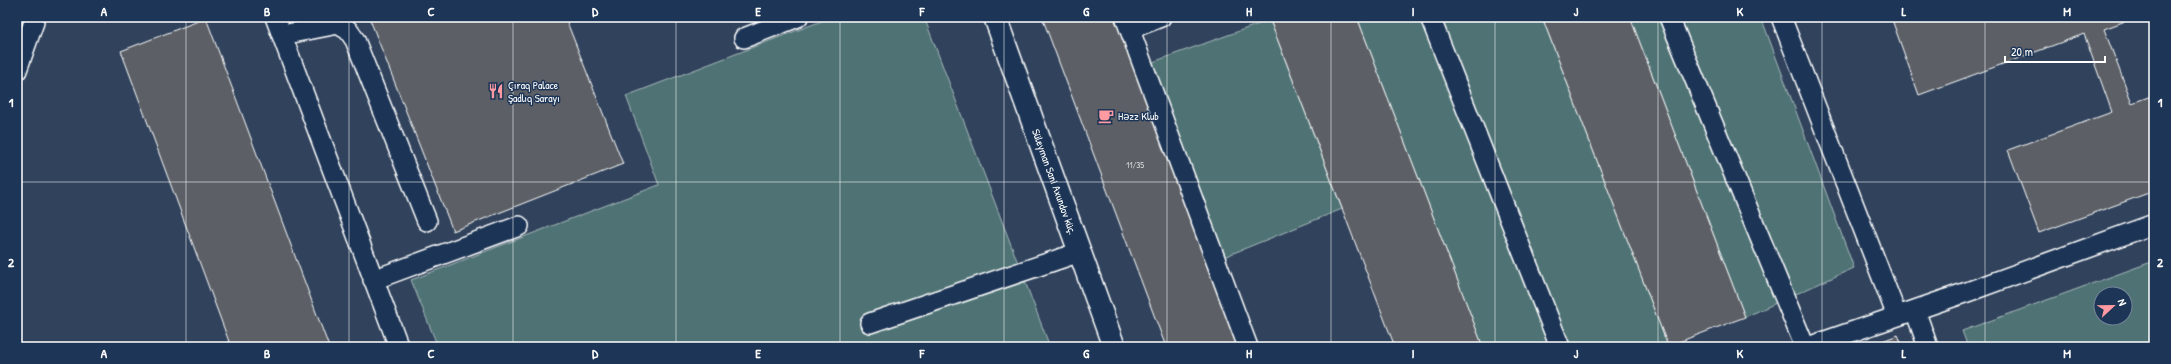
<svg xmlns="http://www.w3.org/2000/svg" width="2171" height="364" font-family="'Patrick Hand',sans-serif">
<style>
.green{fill:#4f7375;stroke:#a7b9ba;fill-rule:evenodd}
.building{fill:#5b6166;stroke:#fff}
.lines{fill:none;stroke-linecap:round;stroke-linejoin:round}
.lane-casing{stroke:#fff;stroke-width:22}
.secondary-casing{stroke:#fff;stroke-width:25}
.lane{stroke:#1d3557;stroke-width:19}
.secondary{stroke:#1d3557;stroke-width:22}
.grid{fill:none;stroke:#fff;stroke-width:1;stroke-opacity:0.55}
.labels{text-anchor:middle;stroke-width:3;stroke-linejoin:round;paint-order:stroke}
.number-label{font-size:9px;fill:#d6d8d9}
.poi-label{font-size:11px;fill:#fff;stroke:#1d3557;text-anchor:start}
.street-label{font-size:11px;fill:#fff;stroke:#1d3557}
.neatline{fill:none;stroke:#fff;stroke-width:1.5}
.grid-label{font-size:13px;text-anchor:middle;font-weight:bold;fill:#fff}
</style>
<rect width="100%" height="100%" fill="#30425c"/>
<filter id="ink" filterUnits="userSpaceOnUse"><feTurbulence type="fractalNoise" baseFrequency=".025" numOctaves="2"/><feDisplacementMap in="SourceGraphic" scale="8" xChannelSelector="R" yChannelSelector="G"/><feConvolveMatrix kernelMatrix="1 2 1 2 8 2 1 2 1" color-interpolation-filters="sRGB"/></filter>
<g filter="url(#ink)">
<path class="green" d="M832,17H924L1050,347H438L411,280L659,185L626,96Z
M1357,17H1542L1668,346L1483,347Z
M1630,17H1761L1854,268L1745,317Z
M1270,20L1342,209L1209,263L1136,68Z
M2154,261V347H1968L1962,331ZM2101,294H2125V318H2101Z"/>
<path class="building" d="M369,17H565L623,164L453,231Z
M1042,17H1117L1240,347H1166Z
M1278,17H1357L1483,347H1395L1270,20Z
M1542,17H1630L1745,317L1668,346Z
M1891,17H2136L2104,29L2132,103L2154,95V191L2039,233L2008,150L2112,112L2084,34L1919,95Z
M206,18L329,347H231L121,51Z
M1898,335L1903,347H1867Z"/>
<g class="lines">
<defs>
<path id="lane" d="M275,17L399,347
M1125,17L1248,347
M1430,17L1560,347
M1669,17L1805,347
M1781,17L1897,316
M1130,29L1161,17
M282,35L338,24L348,30L355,40L427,221
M744,38L798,17
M17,70L34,22L33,17
M373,280L519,226
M1915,310L1928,347
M870,323L1080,252
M1808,347L1970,291L2154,224"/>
<g id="secondary">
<path id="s1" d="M995,17L1114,347"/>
</g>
</defs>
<use href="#lane" class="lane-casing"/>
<use href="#secondary" class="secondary-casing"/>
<use href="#lane" class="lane"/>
<use href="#secondary" class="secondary"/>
</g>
</g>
<path class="grid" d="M186,17V347M349,17V347M513,17V347M676,17V347M840,17V347M1004,17V347M1167,17V347M1331,17V347M1495,17V347M1658,17V347M1822,17V347M1985,17V347M17,182H2154"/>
<defs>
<symbol id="restaurant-bare" viewBox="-9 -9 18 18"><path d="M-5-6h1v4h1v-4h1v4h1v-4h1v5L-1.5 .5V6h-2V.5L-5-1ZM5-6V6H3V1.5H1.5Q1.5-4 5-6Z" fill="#ff9aa2" stroke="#1d3557" stroke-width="2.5" paint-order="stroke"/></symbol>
<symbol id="cafe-bare" viewBox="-9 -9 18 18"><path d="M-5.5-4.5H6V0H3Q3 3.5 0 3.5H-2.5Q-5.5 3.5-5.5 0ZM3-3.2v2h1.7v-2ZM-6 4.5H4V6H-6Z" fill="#ff9aa2" stroke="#1d3557" stroke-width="2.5" paint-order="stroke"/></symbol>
</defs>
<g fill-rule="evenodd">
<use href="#restaurant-bare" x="485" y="80" width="22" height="22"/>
<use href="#cafe-bare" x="1095" y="105" width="22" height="22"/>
</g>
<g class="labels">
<g class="number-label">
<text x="1135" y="168">11/35</text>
</g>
<g class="poi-label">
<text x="508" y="89">Çıraq Palace<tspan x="508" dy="13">Şadlıq Sarayı</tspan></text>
<text x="1118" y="120">Həzz Klub</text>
</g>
<g class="street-label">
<text dy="4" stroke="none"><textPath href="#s1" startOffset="175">Süleyman Sani Axundov küç.</textPath></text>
</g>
</g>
<rect width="2171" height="364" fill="none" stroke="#1d3557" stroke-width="44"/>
<g transform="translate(2113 306) rotate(68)"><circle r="19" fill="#1d3557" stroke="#77869a"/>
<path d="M0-3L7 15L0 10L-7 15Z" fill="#ff9aa2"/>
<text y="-6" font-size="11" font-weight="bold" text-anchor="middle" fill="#ffffff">N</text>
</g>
<path d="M2005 56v6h100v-6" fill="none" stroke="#ffffff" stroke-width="2"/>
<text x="2011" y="56" font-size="12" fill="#ffffff" stroke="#1d3557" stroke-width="3" paint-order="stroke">20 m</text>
<rect x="22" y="22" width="2127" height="320" class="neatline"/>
<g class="grid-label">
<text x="104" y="16">A</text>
<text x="267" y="16">B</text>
<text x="431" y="16">C</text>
<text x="595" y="16">D</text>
<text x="758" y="16">E</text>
<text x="922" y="16">F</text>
<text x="1086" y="16">G</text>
<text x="1249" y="16">H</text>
<text x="1413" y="16">I</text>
<text x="1576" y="16">J</text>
<text x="1740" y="16">K</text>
<text x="1904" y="16">L</text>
<text x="2067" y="16">M</text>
<text x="11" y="107">1</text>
<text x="2160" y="107">1</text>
<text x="11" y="267">2</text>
<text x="2160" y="267">2</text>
<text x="104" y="358">A</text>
<text x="267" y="358">B</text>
<text x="431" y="358">C</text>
<text x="595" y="358">D</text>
<text x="758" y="358">E</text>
<text x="922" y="358">F</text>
<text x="1086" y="358">G</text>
<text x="1249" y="358">H</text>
<text x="1413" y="358">I</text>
<text x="1576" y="358">J</text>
<text x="1740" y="358">K</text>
<text x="1904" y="358">L</text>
<text x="2067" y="358">M</text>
</g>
</svg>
